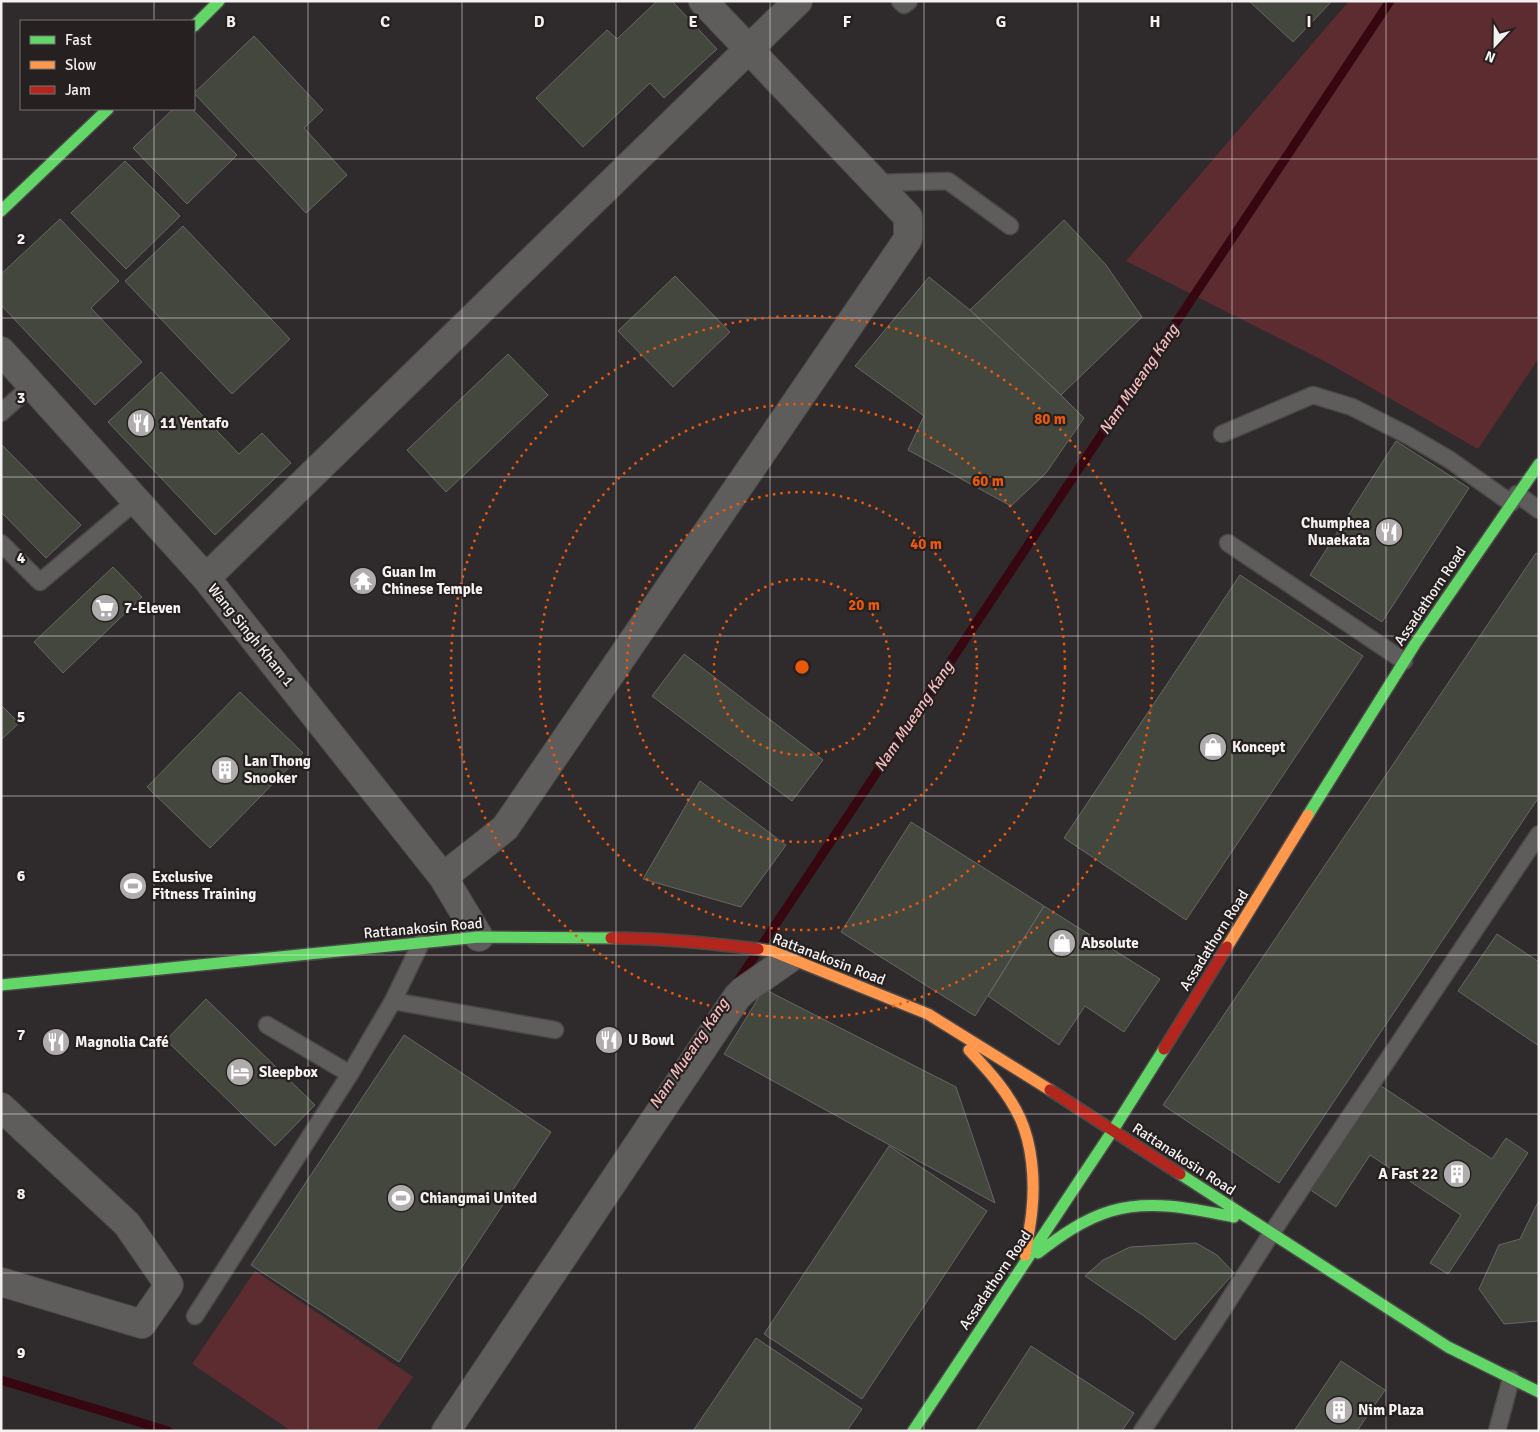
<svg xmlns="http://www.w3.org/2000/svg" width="1540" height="1432" font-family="Signika,sans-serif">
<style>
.green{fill:#5c2c31}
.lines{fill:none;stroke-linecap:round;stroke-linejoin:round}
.stream{stroke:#370711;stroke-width:9}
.building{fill:#43473e;stroke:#686666}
.lane-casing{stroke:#4b4848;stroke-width:19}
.street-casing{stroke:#4b4848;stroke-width:30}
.fast-casing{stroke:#4b4848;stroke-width:14}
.slow-casing{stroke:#4b4848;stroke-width:14}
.jam-casing{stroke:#4b4848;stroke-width:14}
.lane{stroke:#5f5c5c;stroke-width:16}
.street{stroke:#5f5c5c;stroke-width:28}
.fast{stroke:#63d668;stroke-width:11}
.slow{stroke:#ff974d;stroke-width:11}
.jam{stroke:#b3261e;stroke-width:11}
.grid{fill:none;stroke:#f5f1f1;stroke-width:1;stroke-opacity:0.55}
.ring{fill:none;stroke:#e8590c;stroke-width:2.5;stroke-dasharray:2.5 5}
.labels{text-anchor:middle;stroke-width:4.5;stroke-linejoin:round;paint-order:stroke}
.poi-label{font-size:15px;font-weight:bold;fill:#f5f1f1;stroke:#262020;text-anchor:start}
.street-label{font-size:15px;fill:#f5f1f1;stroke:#262020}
.water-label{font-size:16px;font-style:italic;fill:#f5bbbe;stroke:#262020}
.grid-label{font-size:16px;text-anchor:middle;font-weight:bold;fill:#f5f1f1;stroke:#262020;stroke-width:4.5;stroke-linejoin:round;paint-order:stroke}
.centre{fill:#e8590c;stroke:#262020;stroke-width:2.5}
.ring-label{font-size:15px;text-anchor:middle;font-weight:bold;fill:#e8590c;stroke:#262020;stroke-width:4.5;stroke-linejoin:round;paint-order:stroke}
</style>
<rect width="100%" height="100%" fill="#2f2a2b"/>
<path class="green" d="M1349,1H1539V358L1478,449L1328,363L1126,261Z
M255,1271L413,1377L376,1431H291L192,1364Z"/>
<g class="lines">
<path class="stream" d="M736,984L1390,1
M1,1380L168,1431"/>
</g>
<path class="building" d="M657,1H672L717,49L664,98L650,83L583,147L536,98L607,30L617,39Z
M1249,1H1332L1293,42Z
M254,36L323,110L304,128L347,175L306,213L194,93Z
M173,109H192L237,155L187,204L133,148Z
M125,161L180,216L126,269L71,213Z
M60,219L119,281L91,308L142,362L95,405L1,305V274Z
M1064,220L1106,265L1142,317L1061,395L970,310Z
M183,226L290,339L232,394L125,281Z
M675,276L730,332L673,387L618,331Z
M929,277L970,310L1061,395L1084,418L1046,473L1011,506L908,450L924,416L855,366Z
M508,354L548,395L446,492L407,450Z
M161,372L239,454L262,433L291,463L215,535L108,422Z
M1396,441L1469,488L1382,622L1310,575Z
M1,444L81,525L46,558L1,512Z
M1536,553L1539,555V797L1279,1183L1163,1105Z
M113,567L142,597L63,673L34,642Z
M1240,575L1363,656L1186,920L1064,838Z
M684,654L823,760L792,801L652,696Z
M240,692L303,753L210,848L147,787Z
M1,705L19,723L1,740Z
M700,781L786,845L741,907L643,879Z
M911,822L1044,906L975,1016L841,932Z
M1044,906L1160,979L1124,1032L1085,1006L1059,1045L988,996Z
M1497,934L1539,962V1046L1458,991Z
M764,989L956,1087L995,1203L724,1054Z
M206,999L315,1105L275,1146L166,1040Z
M404,1035L551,1132L399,1362L251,1265Z
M1378,1084L1492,1159L1506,1138L1528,1153L1448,1274L1430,1263L1461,1215L1370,1155L1336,1207L1309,1189Z
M889,1146L987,1211L862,1399L764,1334Z
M1539,1200V1321L1504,1324L1479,1289L1499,1245L1520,1239Z
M1196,1243L1217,1255L1234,1273L1175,1340L1144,1316L1085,1276L1103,1260L1130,1247Z
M756,1338L862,1409L847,1431H693Z
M1031,1346L1134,1413L1122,1431H976Z
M1341,1361L1385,1390L1357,1431H1294Z"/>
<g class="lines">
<defs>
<path id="lane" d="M900,1L904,5L909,1
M876,183L948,181L1010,226
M1,413L32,385
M1222,434L1313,395L1352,407L1409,436L1450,460L1511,503
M1517,494L1539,510
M1,543L40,582L136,501
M1228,543L1404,661
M421,943L393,1001L555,1030
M267,1025L350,1074
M195,1316L350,1074L393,1001
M1142,1431L1216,1320L1271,1234L1539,834
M1497,1431L1511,1379"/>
<path id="street" d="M1,351L206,578L443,877L479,937
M206,578L798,1
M443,877L505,828L908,239V217L703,1
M1,1107L127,1224L169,1285L142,1324L1,1282
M446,1431L737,997L743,991L790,958"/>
<path id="fast" d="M194,26L219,1
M1,211L108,109
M1308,815L1415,644L1539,464
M1,985L479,937L611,938
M1180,1174L1448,1347L1539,1392
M1038,1253C1060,1236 1084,1219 1111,1211C1151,1199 1195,1209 1234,1217
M913,1431L1113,1130L1164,1049"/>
<path id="slow" d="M1227,947L1308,815
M758,949L772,951L928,1014L1050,1090
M969,1050C988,1070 1008,1092 1020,1118C1032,1144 1035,1180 1032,1209C1031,1224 1027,1240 1025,1255"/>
<path id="jam" d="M611,938C660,938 709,943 758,949
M1164,1049L1227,947
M1050,1090L1180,1174"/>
</defs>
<use href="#lane" class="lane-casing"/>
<use href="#street" class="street-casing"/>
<use href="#fast" class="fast-casing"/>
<use href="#slow" class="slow-casing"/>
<use href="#jam" class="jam-casing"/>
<use href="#lane" class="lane"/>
<use href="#street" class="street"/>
<use href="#fast" class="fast"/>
<use href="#slow" class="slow"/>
<use href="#jam" class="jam"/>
</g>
<path class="grid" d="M154,1V21M308,1V1431M462,1V1431M616,1V1431M770,1V1431M924,1V1431M1078,1V1431M1232,1V1431M1386,1V1431M154,109V1431M1,159H1539M1,318H1539M1,477H1539M1,636H1539M1,796H1539M1,955H1539M1,1114H1539M1,1273H1539"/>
<g class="ring">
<circle cx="802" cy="667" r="88"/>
<circle cx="802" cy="667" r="175"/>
<circle cx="802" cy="667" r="263"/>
<circle cx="802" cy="667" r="351"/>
</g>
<defs>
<symbol id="restaurant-disc" viewBox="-11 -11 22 22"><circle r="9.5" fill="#b0abac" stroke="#262020"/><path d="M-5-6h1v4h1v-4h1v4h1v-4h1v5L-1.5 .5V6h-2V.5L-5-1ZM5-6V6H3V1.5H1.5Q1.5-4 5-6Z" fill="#fff"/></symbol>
<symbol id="temple-disc" viewBox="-11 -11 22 22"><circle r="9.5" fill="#b0abac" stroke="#262020"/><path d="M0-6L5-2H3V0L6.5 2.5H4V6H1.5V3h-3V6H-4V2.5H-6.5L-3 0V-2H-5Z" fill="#fff"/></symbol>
<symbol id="supermarket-disc" viewBox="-11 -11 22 22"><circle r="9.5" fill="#b0abac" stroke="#262020"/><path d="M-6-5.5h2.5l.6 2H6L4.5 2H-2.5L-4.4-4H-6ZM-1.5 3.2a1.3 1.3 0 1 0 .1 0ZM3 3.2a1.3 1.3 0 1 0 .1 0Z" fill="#fff"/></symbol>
<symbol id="shop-disc" viewBox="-11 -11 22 22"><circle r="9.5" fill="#b0abac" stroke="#262020"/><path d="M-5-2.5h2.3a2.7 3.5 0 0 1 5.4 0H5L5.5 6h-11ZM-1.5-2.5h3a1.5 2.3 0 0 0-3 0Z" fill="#fff"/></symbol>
<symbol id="building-disc" viewBox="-11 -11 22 22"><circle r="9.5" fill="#b0abac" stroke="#262020"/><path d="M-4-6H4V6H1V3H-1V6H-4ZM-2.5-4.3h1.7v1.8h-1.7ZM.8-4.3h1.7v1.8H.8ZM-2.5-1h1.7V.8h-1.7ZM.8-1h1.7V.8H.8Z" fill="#fff"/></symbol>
<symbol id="stadium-disc" viewBox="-11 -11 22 22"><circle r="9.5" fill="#b0abac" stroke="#262020"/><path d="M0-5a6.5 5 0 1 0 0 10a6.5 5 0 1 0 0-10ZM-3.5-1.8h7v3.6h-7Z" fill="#fff"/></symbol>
<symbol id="hotel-disc" viewBox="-11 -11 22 22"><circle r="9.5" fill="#b0abac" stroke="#262020"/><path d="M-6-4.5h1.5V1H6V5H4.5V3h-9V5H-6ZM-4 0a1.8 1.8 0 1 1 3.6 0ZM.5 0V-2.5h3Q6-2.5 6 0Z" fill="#fff"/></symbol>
</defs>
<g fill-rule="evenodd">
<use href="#restaurant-disc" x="125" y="407" width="32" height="32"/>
<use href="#restaurant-disc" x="1373" y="516" width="32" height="32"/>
<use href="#temple-disc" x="347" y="565" width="32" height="32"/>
<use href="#supermarket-disc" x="89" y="592" width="32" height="32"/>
<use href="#shop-disc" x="1197" y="731" width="32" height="32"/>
<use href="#building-disc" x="209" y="754" width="32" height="32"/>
<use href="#stadium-disc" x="117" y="870" width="32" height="32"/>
<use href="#shop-disc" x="1046" y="927" width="32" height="32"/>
<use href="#restaurant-disc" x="593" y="1024" width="32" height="32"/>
<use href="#restaurant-disc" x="40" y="1026" width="32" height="32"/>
<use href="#hotel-disc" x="224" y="1056" width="32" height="32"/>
<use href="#building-disc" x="1441" y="1158" width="32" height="32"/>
<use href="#stadium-disc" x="385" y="1182" width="32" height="32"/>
<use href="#building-disc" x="1323" y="1394" width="32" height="32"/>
</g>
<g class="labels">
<g class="poi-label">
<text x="160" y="428">11 Yentafo</text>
<text x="1370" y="528" text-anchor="end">Chumphea<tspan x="1370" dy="17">Nuaekata</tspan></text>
<text x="382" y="577">Guan Im<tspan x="382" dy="17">Chinese Temple</tspan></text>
<text x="124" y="613">7-Eleven</text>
<text x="1232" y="752">Koncept</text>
<text x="244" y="766">Lan Thong<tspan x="244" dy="17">Snooker</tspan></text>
<text x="152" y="882">Exclusive<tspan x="152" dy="17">Fitness Training</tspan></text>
<text x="1081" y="948">Absolute</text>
<text x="628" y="1045">U Bowl</text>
<text x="75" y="1047">Magnolia Café</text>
<text x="259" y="1077">Sleepbox</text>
<text x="1438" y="1179" text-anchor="end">A Fast 22</text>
<text x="420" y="1203">Chiangmai United</text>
<text x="1358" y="1415">Nim Plaza</text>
</g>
<g class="street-label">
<text transform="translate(1430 596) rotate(-56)" y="5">Assadathorn Road</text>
<text transform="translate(251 635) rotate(51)" y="5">Wang Singh Kham 1</text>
<text transform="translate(423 928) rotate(-5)" y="5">Rattanakosin Road</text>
<text transform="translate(1214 940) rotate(-58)" y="5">Assadathorn Road</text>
<text transform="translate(829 959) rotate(21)" y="5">Rattanakosin Road</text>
<text transform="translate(1184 1159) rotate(33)" y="5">Rattanakosin Road</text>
<text transform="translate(995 1280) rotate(-56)" y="5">Assadathorn Road</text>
</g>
<g class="water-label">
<text transform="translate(1138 379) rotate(-56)" y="6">Nam Mueang Kang</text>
<text transform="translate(913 716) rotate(-56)" y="6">Nam Mueang Kang</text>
<text transform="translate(688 1053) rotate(-56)" y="6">Nam Mueang Kang</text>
</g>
</g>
<g class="grid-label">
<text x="231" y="27">B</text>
<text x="385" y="27">C</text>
<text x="539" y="27">D</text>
<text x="693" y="27">E</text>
<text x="847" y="27">F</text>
<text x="1001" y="27">G</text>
<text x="1155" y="27">H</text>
<text x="1309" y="27">I</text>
<text x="21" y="244">2</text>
<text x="21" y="403">3</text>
<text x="21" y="563">4</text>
<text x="21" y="722">5</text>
<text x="21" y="881">6</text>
<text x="21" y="1040">7</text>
<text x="21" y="1199">8</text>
<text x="21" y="1358">9</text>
</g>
<circle cx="802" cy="667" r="8" class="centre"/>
<g class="ring-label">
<text x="1050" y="424">80 m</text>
<text x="988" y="486">60 m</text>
<text x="926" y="549">40 m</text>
<text x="864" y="610">20 m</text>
</g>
<rect width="1540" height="1432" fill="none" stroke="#f5f1f1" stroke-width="5"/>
<rect x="20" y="20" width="175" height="90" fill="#262020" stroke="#797474"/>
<rect x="30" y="36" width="25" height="8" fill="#63d668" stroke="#797474"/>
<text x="65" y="45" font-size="15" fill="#f5f1f1">Fast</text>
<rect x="30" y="61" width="25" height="8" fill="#ff974d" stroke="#797474"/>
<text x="65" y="70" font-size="15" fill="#f5f1f1">Slow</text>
<rect x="30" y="86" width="25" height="8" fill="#b3261e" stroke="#797474"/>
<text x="65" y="95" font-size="15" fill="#f5f1f1">Jam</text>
<g transform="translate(1495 45) rotate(202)" stroke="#262020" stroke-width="4" paint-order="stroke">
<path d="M0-4L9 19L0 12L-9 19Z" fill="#f5f1f1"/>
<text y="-8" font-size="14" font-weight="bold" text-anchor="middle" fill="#f5f1f1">N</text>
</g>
</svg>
